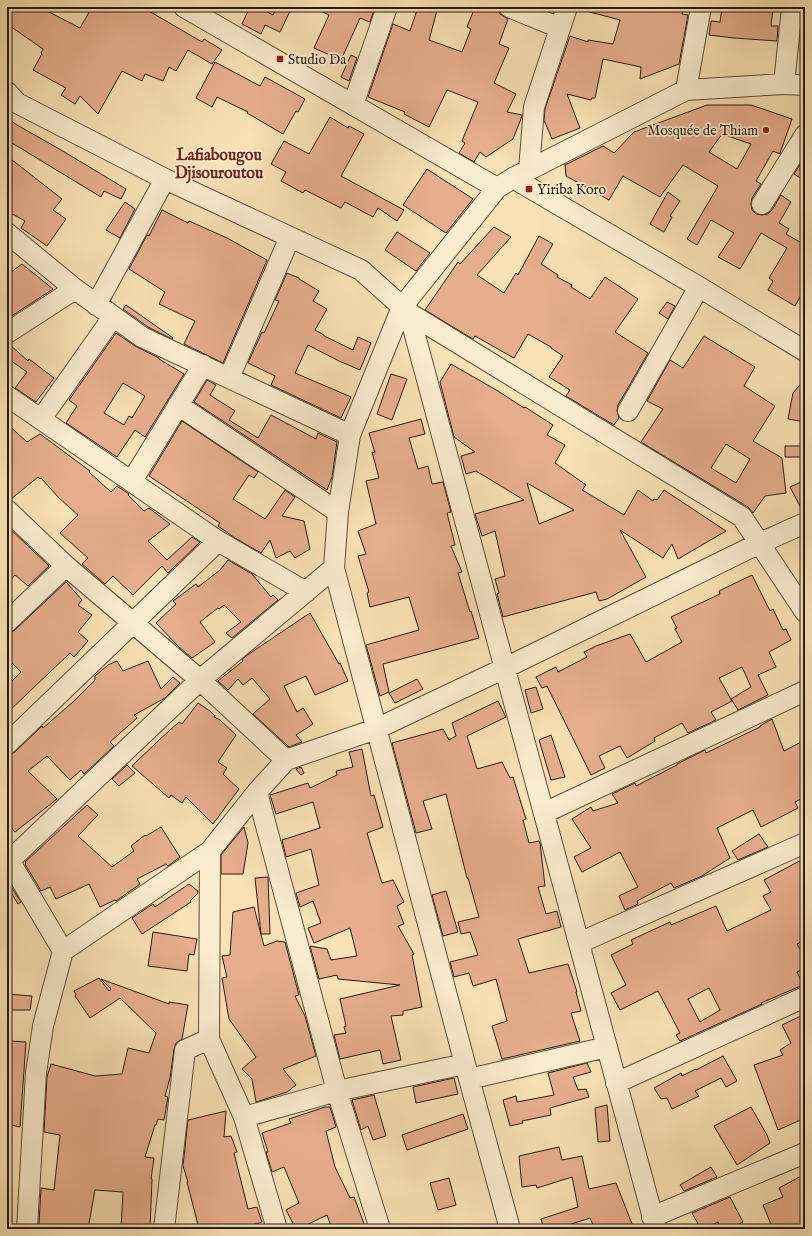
<svg xmlns="http://www.w3.org/2000/svg" width="812" height="1236" font-family="'IM FELL English',serif">
<style>
.building{fill:#e6ae8d;stroke:#271c15;fill-rule:evenodd}
.lines{fill:none;stroke-linecap:round;stroke-linejoin:round}
.minor-casing{stroke:#5b4d3d;stroke-width:22}
.minor{stroke:#faecce;stroke-width:20}
.poi-dot{fill:#8f2418;stroke:#faecce;stroke-width:1.5}
.labels{text-anchor:middle;stroke-width:3.5;stroke-linejoin:round;paint-order:stroke}
.poi-label{font-size:14px;fill:#271c15;stroke:#faecce;text-anchor:start}
.quarter-label{font-size:16px;font-weight:bold;fill:#7a1f14;stroke:#faecce}
</style>
<rect width="100%" height="100%" fill="#f8e1b4"/>
<filter id="stains"><feTurbulence type="fractalNoise" baseFrequency=".005" numOctaves="4"/><feColorMatrix values="0 0 0 0 .2 0 0 0 0 .09 0 0 0 0 .02 0 0 0 .5 -.17"/></filter>
<radialGradient id="worn" r=".72"><stop offset=".6" stop-color="#630" stop-opacity="0"/><stop offset="1" stop-color="#630" stop-opacity=".3"/></radialGradient>
<path class="building" d="M7,7H49L47,11L80,28L92,7H142L202,42L204,39L222,50L212,64L188,50L176,71L169,67L163,81L145,74L142,81L122,71L98,114L80,96L75,104L61,95L66,88L33,70L42,54L41,53L43,49L7,24Z
M250,7H258L273,15L277,7H292L280,32L265,25L261,34L242,24Z
M312,7H375L370,22L360,18L341,60L314,48L329,15Z
M418,7H438L429,40L462,52L471,29L467,27L475,7H498L500,14L508,19L499,44L509,48L494,83L516,94L507,112L522,115L521,119L513,139L486,157L480,152L474,162L459,153L465,143L462,141L478,102L447,90L429,127L404,114L405,112L368,97L393,24L410,31Z
M586,7H683L682,14L688,15L679,64L640,79L641,67L603,59L595,98H592L591,100L567,94L580,128L552,139L544,120L545,109L570,36L588,42V40L613,44L620,20L586,11Z
M722,7H773L771,26H778L777,41L734,38L709,35L711,21L720,22Z
M801,27L805,28V42L800,41Z
M351,55L357,58L349,81L341,77Z
M215,62L260,86L265,77L305,99L298,112L296,111L283,134L247,113L248,112L217,97L212,107L196,98Z
M707,105H751L792,119L780,153V154L773,151L756,181L761,184L752,198L751,204L752,210L756,214L762,215L768,214L772,210L781,195L791,202L779,223L789,229L786,234L805,245V288L795,306L768,290L773,281L769,278L787,248L761,233L740,269L718,257L734,233L711,220L697,245L687,239L718,186L683,165L660,197L623,176L609,200L566,176L565,164H567L603,146L614,153L634,132ZM722,134L751,144L737,169L709,152Z
M330,117L348,128L349,126L364,134L341,176L404,210L397,221L378,208L373,217L345,202L341,208L305,190L303,193L281,181L286,172L271,164L284,141L309,154Z
M7,118L17,125L61,150L126,189L121,199L104,191L101,197L7,140Z
M7,156L62,199L53,210L66,219L47,246L21,228L25,221L7,211Z
M805,157V181L794,174Z
M427,169L473,199L446,233L403,205Z
M668,192L680,201L670,216L672,217L664,232L650,224Z
M125,202L135,209L120,238L106,230Z
M162,210L188,223L189,221L227,238L267,260L223,363L184,344L195,321L159,304L165,292L129,269L147,235L149,236Z
M494,227L511,237L477,275L504,293L516,273L518,275L539,236L553,244L541,264L558,275L557,277L572,285L571,287L590,299L605,277L638,299L615,332L648,353L618,405L617,411L619,418L614,425L566,396L570,390L549,377L563,356L551,348V347L528,334L514,358L475,336L473,339L425,310L458,262L460,264Z
M397,232L430,253L416,271L385,250Z
M22,264L53,289L7,319V275Z
M287,273L299,278V279L319,291L313,301L327,309L315,330L324,335V336L353,350L358,337L371,343L360,370L339,361L308,345L295,373L351,397L341,418L271,385L275,376L248,363L262,332L264,333L279,301L275,300Z
M667,302L675,306L668,319L659,313Z
M126,305L173,338L172,339L148,327L123,309Z
M116,333L135,346L159,358V359L184,374L145,437L135,430L117,457L66,423L77,406L69,400ZM123,383L145,396L132,418L129,416L124,425L104,413Z
M704,336L755,367L744,386L775,406L753,441L782,458L786,493L765,496L753,513L748,507L641,442L663,409L647,401L670,360L683,368ZM726,444L750,459L736,483L711,468Z
M7,344H9L28,361L29,359L54,378L36,402L15,388L27,372L7,358Z
M451,364L498,391L524,408L525,407L553,425L547,435L565,445L555,463L586,485L582,490L624,515L638,490L653,501L654,499L657,500L664,490L726,531L678,559L672,544L663,558L620,530L646,577L607,599L599,601L596,592L503,617L497,594L499,593L495,579L505,576L495,531L482,536L475,514L524,500L476,471L466,474L461,456L475,452L454,437L440,382ZM527,483L574,510L539,524Z
M391,374L407,379L392,420L377,414Z
M805,379V422L788,419L793,393Z
M207,380L216,385L210,395L235,411L229,420L258,438L271,415L316,439L318,433L337,442L332,477L327,490L194,402Z
M421,419L425,434L409,438L418,469L428,466L432,484L443,482L451,512L447,513L455,545L451,546L462,572L458,573L470,612L471,611L479,638L383,664L389,692L380,696L366,645L419,630L409,597L370,607L367,593L369,592L358,556L366,554L358,531L376,524L366,481L379,478L372,452L375,453L369,433Z
M182,421L258,472L254,478L249,475L233,499L265,519L285,490L295,497L282,516L304,521L310,549L295,558L290,551L276,558L270,540L261,553L235,538L218,526L220,523L149,476Z
M7,424L27,442L40,434L90,471L89,472L111,492L117,486L129,494L128,495L144,511L149,508L170,524L148,541L167,560L192,537L200,542L168,573L162,566L133,595L113,576L105,584L82,564L88,558L60,533L78,515L59,498L41,478L40,479L38,477L11,499H7Z
M785,446H805V457H785Z
M805,480V512H803L790,487Z
M7,526L49,566L28,586L15,575L7,584Z
M228,560L252,574L271,597L273,595L278,600L232,638L226,633L241,622L224,605L219,609L218,608L200,622L215,642L192,658L179,647L156,623L176,604L173,601L196,584L198,587L220,570Z
M752,575L770,611L773,609L783,630L786,629L791,640L769,652L776,667L758,675L768,695L738,710L731,699L751,687L742,667L719,678L732,701L711,712L716,720L688,733L682,723L654,738L655,741L627,758L620,746L599,756L605,768L591,775L547,686L542,688L536,677L556,667L558,672L587,657L584,652L596,646L630,634L646,662L682,642L675,629L677,628L671,617L720,594L719,591Z
M66,582L82,600L78,605L92,615L78,632L88,641L74,657L70,653L7,713V686L21,672L7,658V650L12,646L7,641V633H10L15,630Z
M310,613L339,664L340,663L348,681L315,695L306,676L284,686L297,712L303,708L313,724L296,735L302,742L289,747L253,714L270,699L252,678L243,685L238,679L228,690L218,681L243,661L242,659L252,652Z
M117,661L123,671L148,661L161,689L173,677L180,683L165,698L134,715L137,718L110,742L114,746L84,774L81,770L70,780L47,756L28,771L57,799L15,832L7,823V755H10L15,752L42,726L43,728L74,701L95,680V676L108,665Z
M417,679L423,689L395,703L389,693Z
M536,687L543,709L531,713L525,690Z
M498,701L506,717L467,736L477,769L502,762L510,778L513,777L526,819L523,820L529,843L539,841L540,843L545,886L538,887L546,914L557,911L561,927L518,939L529,973L568,964L577,992H576L581,1011L571,1013L580,1041L502,1059L492,1026L507,1021L496,979L473,986L469,973L454,977L450,962L478,955L470,932L461,934L458,922L479,917L468,878H467L446,794L423,801L432,829L416,833L392,743L443,729L449,740L456,736L452,723Z
M198,703L210,711L215,716L214,717L220,720L236,735L218,762L227,768L223,774L239,789L213,824L186,797L182,803L171,795L169,798L132,766L159,740L179,722L182,724Z
M772,719L784,751L805,740V797L795,802L798,808L761,827L753,810L717,828L730,858L702,876L674,888L671,883L637,901L638,904L625,910L619,896L638,887L620,852L582,872L574,857L591,848L572,819L591,807L593,811L618,803L612,794L614,793L635,783L636,786L677,765V764L705,750L706,753L760,727V726Z
M551,735L565,777L551,780L539,740Z
M362,749L371,796L374,795L383,827L367,833L382,883L393,880L404,902L397,906L404,924L398,926L414,954L412,955L422,1007L403,1011V1015L391,1016L401,1060L383,1064L380,1050L340,1059L334,1035L346,1033L344,1027L346,1026L340,999L400,985L338,979L337,975L319,979L310,946L327,949L331,960L357,956L350,928L314,943L308,928L321,923L313,901L300,907L296,893L319,885L311,849L286,857L282,840L320,828L313,802L276,814L270,795L308,783L310,788L337,775L336,771L353,767L349,752Z
M127,765L135,773L119,786L112,779Z
M301,767L304,773L301,775L296,769Z
M87,805L98,815L78,836L112,867L134,851L131,846L145,835L146,836L161,827L180,857L168,866L166,864L137,879L140,884L116,901L115,900L100,907L89,884L56,899L50,887L41,891L25,864L26,863L25,862Z
M244,827L248,843L243,874H221V855Z
M759,834L768,847L738,860L732,851Z
M805,858V940L797,944L805,958V968L797,972L803,985L761,1003L762,1004L680,1041L676,1035L680,1033L658,991L620,1010L611,993L626,985L611,955L633,944L631,940L670,922L671,925L716,906L727,931L771,910L763,896L771,892L764,880ZM709,988L720,1010L700,1022L688,999Z
M268,877L270,934H261L255,878Z
M8,882L21,902L18,904L7,886V883Z
M189,884L198,891V893L190,901L191,902L142,934L132,918L153,904L155,907Z
M446,891L458,932L443,936L432,895Z
M254,907L264,946L277,941L285,942L299,995L295,996L305,1016L316,1056L283,1069L296,1085L287,1092L256,1102L252,1079L242,1069L256,1057L229,1019L222,978L227,977L222,956L230,955L233,912Z
M153,932L197,939L194,955L189,954L187,971L148,966Z
M99,978L109,991L111,989L101,979L169,1004V1002L188,1005L182,1039L176,1043L174,1049L170,1078L165,1096L168,1097L164,1120L158,1119L156,1125H155L145,1157L154,1158L151,1179H152L150,1229H121L123,1192L95,1190L88,1229H63L39,1224L41,1188L54,1190L60,1135L44,1132L47,1077L51,1064L95,1076L122,1074L128,1048L149,1053L156,1033L120,998L90,1018L75,996L76,995L74,991Z
M7,994L32,996L30,1010H7Z
M805,1014V1118L778,1130L754,1065L783,1055L780,1050L791,1043L782,1025Z
M11,1041L26,1042L20,1127L7,1124V1095Z
M723,1056L737,1081L726,1087L721,1078L695,1091L699,1096L672,1109L667,1098L661,1099L654,1088L681,1073L682,1076L696,1069V1070Z
M587,1063L591,1072L573,1077L578,1090L586,1089L589,1097L550,1108L551,1115L522,1121L523,1123L510,1126L503,1100L516,1096L517,1102L554,1095L548,1073Z
M454,1078L458,1094L416,1103L413,1087Z
M374,1095L386,1136L373,1140L368,1126L361,1130L352,1100Z
M607,1105L610,1141L598,1142L595,1108Z
M325,1107H330L336,1127L326,1131L335,1167L350,1198L354,1197L366,1229H332L327,1215L298,1229H296L286,1210L299,1203L284,1167L272,1172L266,1152H268L262,1133L291,1123L289,1119Z
M751,1107L767,1135L770,1143L737,1165L714,1126Z
M226,1111L224,1137L231,1136L237,1152L234,1153L248,1209L257,1207L262,1222L239,1229H199L187,1182H188L183,1166L188,1120Z
M463,1114L468,1129L407,1150L402,1135Z
M559,1147L562,1160L582,1156L589,1189L616,1183L634,1229H595L590,1218L556,1229H544L541,1219L578,1207L572,1177L537,1188L536,1185L522,1187L519,1156Z
M711,1167L717,1177L684,1191L680,1185Z
M805,1174V1226L797,1229H773L763,1205L783,1197L779,1188Z
M449,1178L456,1205L438,1210L430,1183Z
M730,1197L743,1222L730,1229H721L718,1222L705,1229H701L692,1213Z"/>
<g class="lines">
<defs>
<path id="minor" d="M184,7L497,188
M509,7L560,28
M784,84L792,7
M686,90L701,7
M7,92L17,103L165,179L361,270L409,313L742,517L805,612
M353,105L387,7
M529,170L534,107L567,7
M513,178L699,287L805,351
M762,204L805,135
M7,233L75,289L142,337L350,435
M96,305L165,179
M409,313L656,1229
M7,333L75,289
M229,378L290,237
M7,396L218,541L306,592
M178,405L338,512
M628,411L699,287
M41,419L113,317
M132,481L203,365
M7,510L66,566L200,680L286,760
M7,622L66,566
M7,744L218,541
M257,792L337,1091L380,1229
M544,813L805,691
M9,860L63,951L43,1026L36,1073L27,1229
M7,863L200,680L334,568
M579,943L805,843
M63,951L210,851
M469,1079L607,1047
M616,1083L805,997
M244,1117L337,1091L465,1064
M652,1217L805,1153
M164,1229L185,1050L209,1039
M277,1229L244,1117L209,1039L210,851L257,792L286,760L376,729L505,668L760,543L805,523
M510,1229L465,1064L334,568L338,512L350,435L402,307L497,188L513,178L686,90L784,84L805,85"/>
</defs>
<use href="#minor" class="minor-casing"/>
<use href="#minor" class="minor"/>
</g>
<g class="poi-dot">
<rect x="276" y="55" width="8" height="8" rx="2"/>
<circle cx="766" cy="130" r="4"/>
<rect x="525" y="185" width="8" height="8" rx="2"/>
</g>
<g class="labels">
<g class="poi-label">
<text x="288" y="64">Studio Da</text>
<text x="758" y="135" text-anchor="end">Mosquée de Thiam</text>
<text x="537" y="194">Yiriba Koro</text>
</g>
<g class="quarter-label">
<text x="219" y="160">Lafiabougou<tspan x="219" dy="18">Djisouroutou</tspan></text>
</g>
</g>
<rect width="812" height="1236" fill="none" stroke="#f8e1b4" stroke-width="24"/>
<rect x="8" y="8" width="796" height="1220" fill="none" stroke="#271c15" stroke-width="2"/>
<rect x="12" y="12" width="788" height="1212" fill="none" stroke="#271c15"/>
<rect width="100%" height="100%" filter="url(#stains)"/>
<rect width="100%" height="100%" fill="url(#worn)"/>
</svg>
